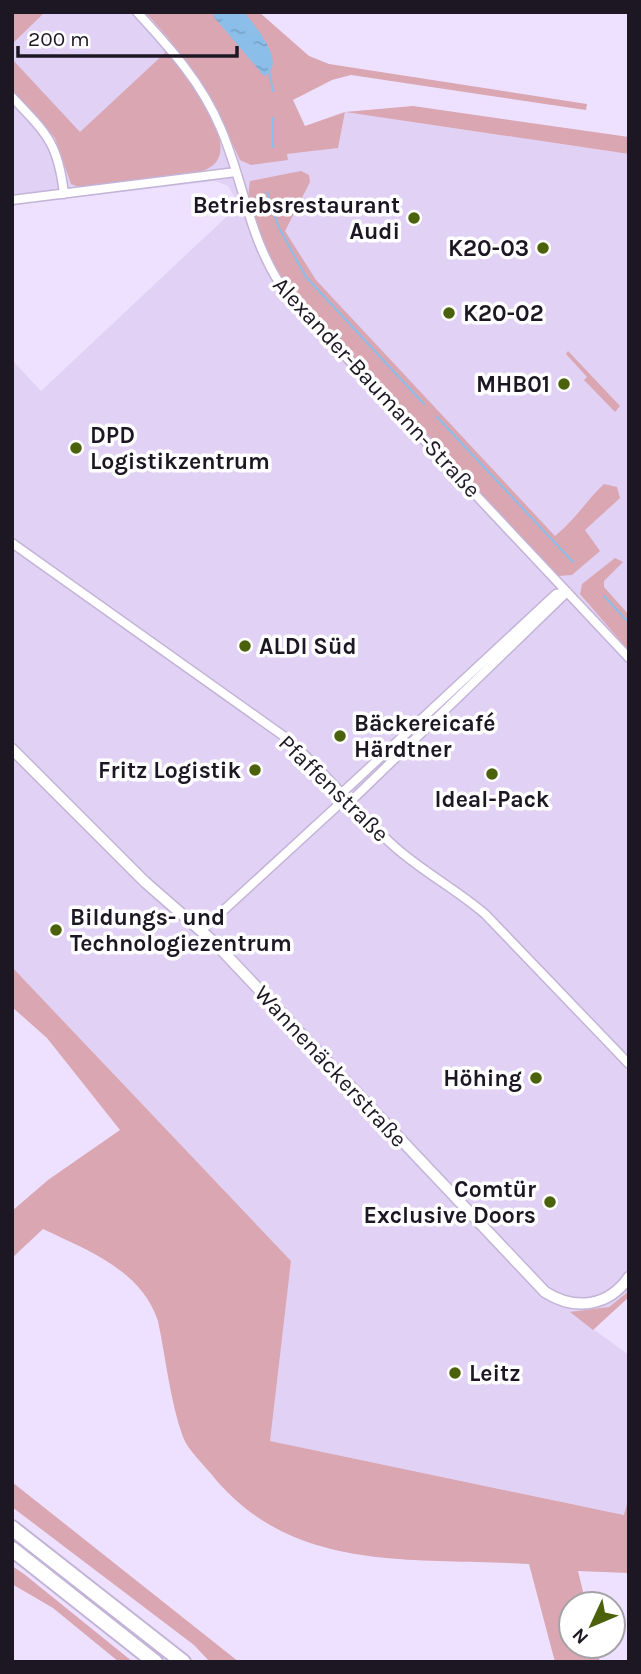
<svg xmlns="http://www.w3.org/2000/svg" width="641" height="1674" font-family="Karla,sans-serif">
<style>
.built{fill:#e1d2f5}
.grass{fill:#d9a6b1}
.water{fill:url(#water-ripples)}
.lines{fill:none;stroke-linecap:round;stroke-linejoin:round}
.stream{stroke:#8bbee9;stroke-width:2}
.minor-casing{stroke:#c3b4d7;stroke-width:11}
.tertiary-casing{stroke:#c3b4d7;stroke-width:13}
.motorway-casing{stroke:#c3b4d7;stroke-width:18}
.minor{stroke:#fff;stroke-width:8}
.tertiary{stroke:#fff;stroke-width:10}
.motorway{stroke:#fff;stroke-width:14}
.poi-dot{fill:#4b610c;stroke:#fff;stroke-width:2.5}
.labels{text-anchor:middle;stroke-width:7;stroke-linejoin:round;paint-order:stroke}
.poi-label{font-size:23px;font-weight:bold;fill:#1d1724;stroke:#fff;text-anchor:end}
.street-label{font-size:23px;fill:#1d1724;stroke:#fff}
</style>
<defs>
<pattern id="water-ripples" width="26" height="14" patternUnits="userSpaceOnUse" patternTransform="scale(1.75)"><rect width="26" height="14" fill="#8bbee9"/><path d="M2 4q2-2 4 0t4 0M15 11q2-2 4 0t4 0" fill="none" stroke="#78a3c8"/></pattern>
</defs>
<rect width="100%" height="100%" fill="#ede1ff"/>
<path class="built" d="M12,12H145L183,54L216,107L288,160L286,154L338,148L345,112L629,154V1291L609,1307L571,1313L629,1355V1497L625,1515L269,1441L291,1261L12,967V360L41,391L239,205L228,186L215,181L12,205Z"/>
<path class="grass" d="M12,12H45L12,44Z
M145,12H259L309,56L329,64L587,104L586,110L351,75L332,80L293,100L305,126L345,112L413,106L629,137V154L345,112L338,148L287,154L288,160L251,165L240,160C211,96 193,64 145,12Z
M167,51C185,73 253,156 202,171L79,187L71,184L55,138L12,90V59L80,132Z
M301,171L309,175L310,182L285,231L316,280L555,536C575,520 586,501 604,484L617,487L620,498L585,530L600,551L572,575L558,576L546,565L414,420C365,369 234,261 250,181Z
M568,351L620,406L615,412L584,380L587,377L566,354Z
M615,558L623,562L604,581V587L629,615V651L580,594L582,584Z
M12,967L291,1261L270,1441L624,1515L629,1497V1573L578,1571L586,1604H571V1646H596L600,1662H555L529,1564C414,1557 293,1575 212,1475C203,1464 188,1450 183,1437C170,1401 166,1359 158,1321C141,1270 89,1251 43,1229L12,1258V1211L48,1180L120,1130L47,1038L12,1007Z
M629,1291V1297L593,1330L570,1312L609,1307Z
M12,1482L239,1662H210L194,1645L12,1507Z
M12,1566L24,1574L133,1662H119L53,1608L12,1584Z"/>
<path class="water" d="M216,12H244C254,25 289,64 264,76L213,16Z"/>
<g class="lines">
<path class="stream" d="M269,71L273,91
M273,147V118
M267,192L279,228L306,277L424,404
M437,417L573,562
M604,596L629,623"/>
<defs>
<path id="minor" d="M137,12C171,49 202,83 221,129C246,188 248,239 286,293L629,658
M12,97C46,133 58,142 64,194
M12,200L236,172
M12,543L285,737C325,771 356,813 395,847C423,872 456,889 485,914L629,1064
M343,792L556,594L567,592
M351,801L567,592
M202,930L347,797"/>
<path id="tertiary" d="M12,749L145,882L215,943L545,1292C575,1311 608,1307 629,1277"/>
<path id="motorway" d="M12,1528L183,1662
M12,1549L155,1662"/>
</defs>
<use href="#minor" class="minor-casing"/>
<use href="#tertiary" class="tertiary-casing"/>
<use href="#motorway" class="motorway-casing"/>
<use href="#minor" class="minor"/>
<use href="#tertiary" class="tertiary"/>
<use href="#motorway" class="motorway"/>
</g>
<g class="poi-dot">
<circle cx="414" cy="218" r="7"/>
<circle cx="543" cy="248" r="7"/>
<circle cx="449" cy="313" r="7"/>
<circle cx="564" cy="384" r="7"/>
<circle cx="76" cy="448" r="7"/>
<circle cx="245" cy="646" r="7"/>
<circle cx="340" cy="736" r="7"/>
<circle cx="255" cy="770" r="7"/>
<circle cx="492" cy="774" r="7"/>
<circle cx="56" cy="930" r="7"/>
<circle cx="536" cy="1078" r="7"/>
<circle cx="550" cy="1202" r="7"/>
<circle cx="455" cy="1373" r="7"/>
</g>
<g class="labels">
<g class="poi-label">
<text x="400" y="213">Betriebsrestaurant<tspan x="400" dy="26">Audi</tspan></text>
<text x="529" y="256">K20-03</text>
<text x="463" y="321" text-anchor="start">K20-02</text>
<text x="550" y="392">MHB01</text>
<text x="90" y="443" text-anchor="start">DPD<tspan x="90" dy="26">Logistikzentrum</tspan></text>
<text x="259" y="654" text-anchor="start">ALDI Süd</text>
<text x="354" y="731" text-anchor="start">Bäckereicafé<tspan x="354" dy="26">Härdtner</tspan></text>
<text x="241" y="778">Fritz Logistik</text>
<text x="492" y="807" text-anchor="middle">Ideal-Pack</text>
<text x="70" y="925" text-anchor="start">Bildungs- und<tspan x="70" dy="26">Technologiezentrum</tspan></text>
<text x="522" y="1086">Höhing</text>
<text x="536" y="1197">Comtür<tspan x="536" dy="26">Exclusive Doors</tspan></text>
<text x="469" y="1381" text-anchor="start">Leitz</text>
</g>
<g class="street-label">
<text transform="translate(377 387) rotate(47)" y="8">Alexander-Baumann-Straße</text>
<text transform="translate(334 788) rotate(44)" y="8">Pfaffenstraße</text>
<text transform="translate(331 1066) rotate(47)" y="8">Wannenäckerstraße</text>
</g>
</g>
<rect width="641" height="1674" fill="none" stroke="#1d1724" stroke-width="28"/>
<g transform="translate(592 1625) rotate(226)"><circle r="33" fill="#ffffff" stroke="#a5a2a7" stroke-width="2"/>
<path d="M0-5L12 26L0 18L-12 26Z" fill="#4b610c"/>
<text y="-10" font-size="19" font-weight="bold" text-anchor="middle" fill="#1d1724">N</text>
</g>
<path d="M18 46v10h219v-10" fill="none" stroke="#1d1724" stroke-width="3.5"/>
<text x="28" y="46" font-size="21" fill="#1d1724" stroke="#ffffff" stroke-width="5" paint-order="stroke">200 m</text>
</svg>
